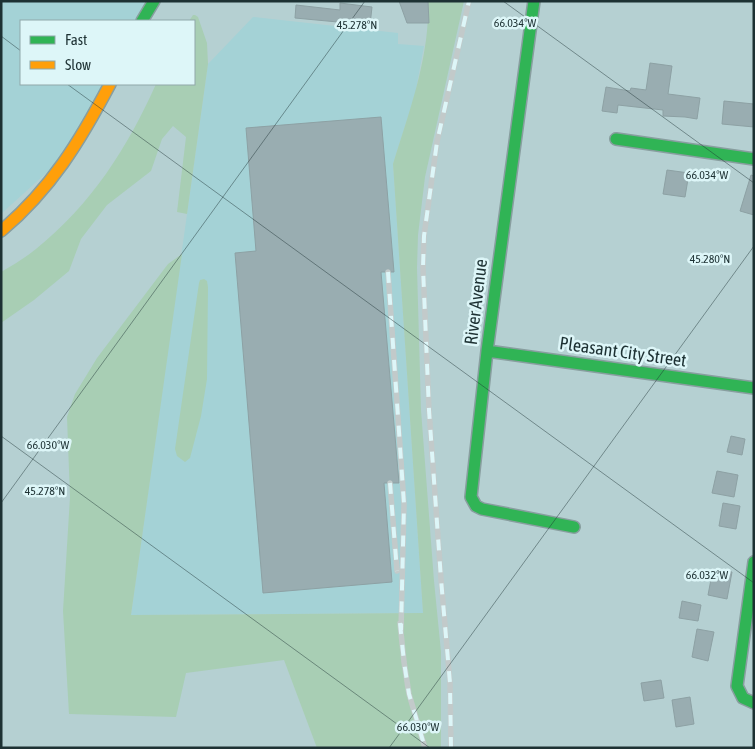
<svg xmlns="http://www.w3.org/2000/svg" width="755" height="749" font-family="'Asap Condensed',sans-serif">
<style>
.built{fill:#a4d2d6}
.green{fill:#a8ceb4}
.building{fill:#99adb1;stroke:#8da1a4}
.lines{fill:none;stroke-linecap:round;stroke-linejoin:round}
.fast-casing{stroke:#889e9f;stroke-width:14}
.slow-casing{stroke:#889e9f;stroke-width:14}
.fast{stroke:#30b455;stroke-width:11}
.slow{stroke:#ff9f0a;stroke-width:11}
.rail-casing{stroke:#c2caca;stroke-width:5.5}
.rail{stroke:#ddf6f8;stroke-width:4;stroke-dasharray:11;stroke-linecap:butt}
.ticks{fill:none;stroke:#1d3133;stroke-width:1;stroke-opacity:0.45}
.labels{text-anchor:middle;stroke-width:5;stroke-linejoin:round;paint-order:stroke}
.street-label{font-size:18px;fill:#1d3133;stroke:#ddf6f8}
.ticks-label{font-size:12px;text-anchor:middle;fill:#1d3133;stroke:#ddf6f8;stroke-width:5;stroke-linejoin:round;paint-order:stroke}
</style>
<rect width="100%" height="100%" fill="#b5d0d2"/>
<path class="built" d="M1,1H154L142,21H21V84H110L77,145L1,214Z
M253,17L398,33V44L424,46L415,95L393,164L423,613L131,615L208,64Z"/>
<path class="green" d="M428,1H464L425,177L418,235L417,268L421,410L434,581L441,652V748H317L284,660L186,673L176,717L69,714L63,611L70,497L67,417L75,394L97,358L168,264L182,254L131,615L423,613L393,164C409,112 430,57 428,1Z
M193,15H195L198,17L207,43L208,64L187,214L177,212L186,137L173,126L162,139L151,171L107,205L81,239L69,271L34,300L1,323V272C13,265 25,258 36,249C91,205 128,147 156,84H194V21H189Z
M204,279L207,281L208,287L207,379L201,416L190,458L185,462L177,456L175,449L199,283L200,280Z"/>
<path class="building" d="M399,1H428L429,23H407Z
M340,3L372,7L370,25L295,18L296,5L340,10Z
M650,63L672,66L668,94L700,98L697,119L685,117L663,116V110L618,105L617,113L602,111L606,87L630,91L631,88L646,90Z
M724,101L754,104V127L722,124Z
M381,117L394,272H381L399,483H384L392,582L263,593L235,253L256,251L246,128Z
M667,170L689,173L685,197L663,194Z
M751,175L754,176V215L740,211Z
M731,436L745,439L742,455L727,452Z
M717,471L738,475L734,497L712,493Z
M723,503L740,506L736,529L719,526Z
M713,569L732,572L727,599L708,595Z
M682,601L701,605L698,621L679,618Z
M697,629L714,632L708,661L692,657Z
M661,680L664,698L644,701L641,683Z
M690,697L694,724L676,727L672,700Z"/>
<g class="lines">
<defs>
<path id="fast" d="M534,1L487,351L471,497L476,506L482,509L574,527
M142,21L154,1
M616,139L754,159
M487,351L754,388
M754,562L737,686L743,698L754,703"/>
<path id="slow" d="M1,231C51,189 80,141 110,84"/>
</defs>
<use href="#fast" class="fast-casing"/>
<use href="#slow" class="slow-casing"/>
<use href="#fast" class="fast"/>
<use href="#slow" class="slow"/>
<defs>
<path id="rail" d="M388,272L404,504L401,630
M390,483L397,571
M400,623L404,662L409,694L425,748
M451,748L450,683L441,579L429,410L423,268L424,236L437,142L469,1"/>
</defs>
<use href="#rail" class="rail-casing"/>
<use href="#rail" class="rail"/>
</g>
<path class="ticks" d="M503,1L754,183M1,36L21,51M67,84L754,583M1,436L430,748M1,503L365,1M389,748L754,246"/>
<g class="labels">
<g class="street-label">
<text transform="translate(476 302) rotate(-83)" y="6">River Avenue</text>
<text transform="translate(623 352) rotate(8)" y="6">Pleasant City Street</text>
</g>
</g>
<g class="ticks-label">
<text x="515" y="27">66.034°W</text>
<text x="357" y="29">45.278°N</text>
<text x="707" y="179">66.034°W</text>
<text x="710" y="263">45.280°N</text>
<text x="48" y="449">66.030°W</text>
<text x="45" y="495">45.278°N</text>
<text x="707" y="579">66.032°W</text>
<text x="418" y="731">66.030°W</text>
</g>
<rect width="755" height="749" fill="none" stroke="#1d3133" stroke-width="5"/>
<rect x="20" y="20" width="175" height="65" fill="#ddf6f8" stroke="#90a7a9"/>
<rect x="30" y="36" width="25" height="8" fill="#30b455" stroke="#90a7a9"/>
<text x="65" y="45" font-size="15" fill="#1d3133">Fast</text>
<rect x="30" y="61" width="25" height="8" fill="#ff9f0a" stroke="#90a7a9"/>
<text x="65" y="70" font-size="15" fill="#1d3133">Slow</text>
</svg>
